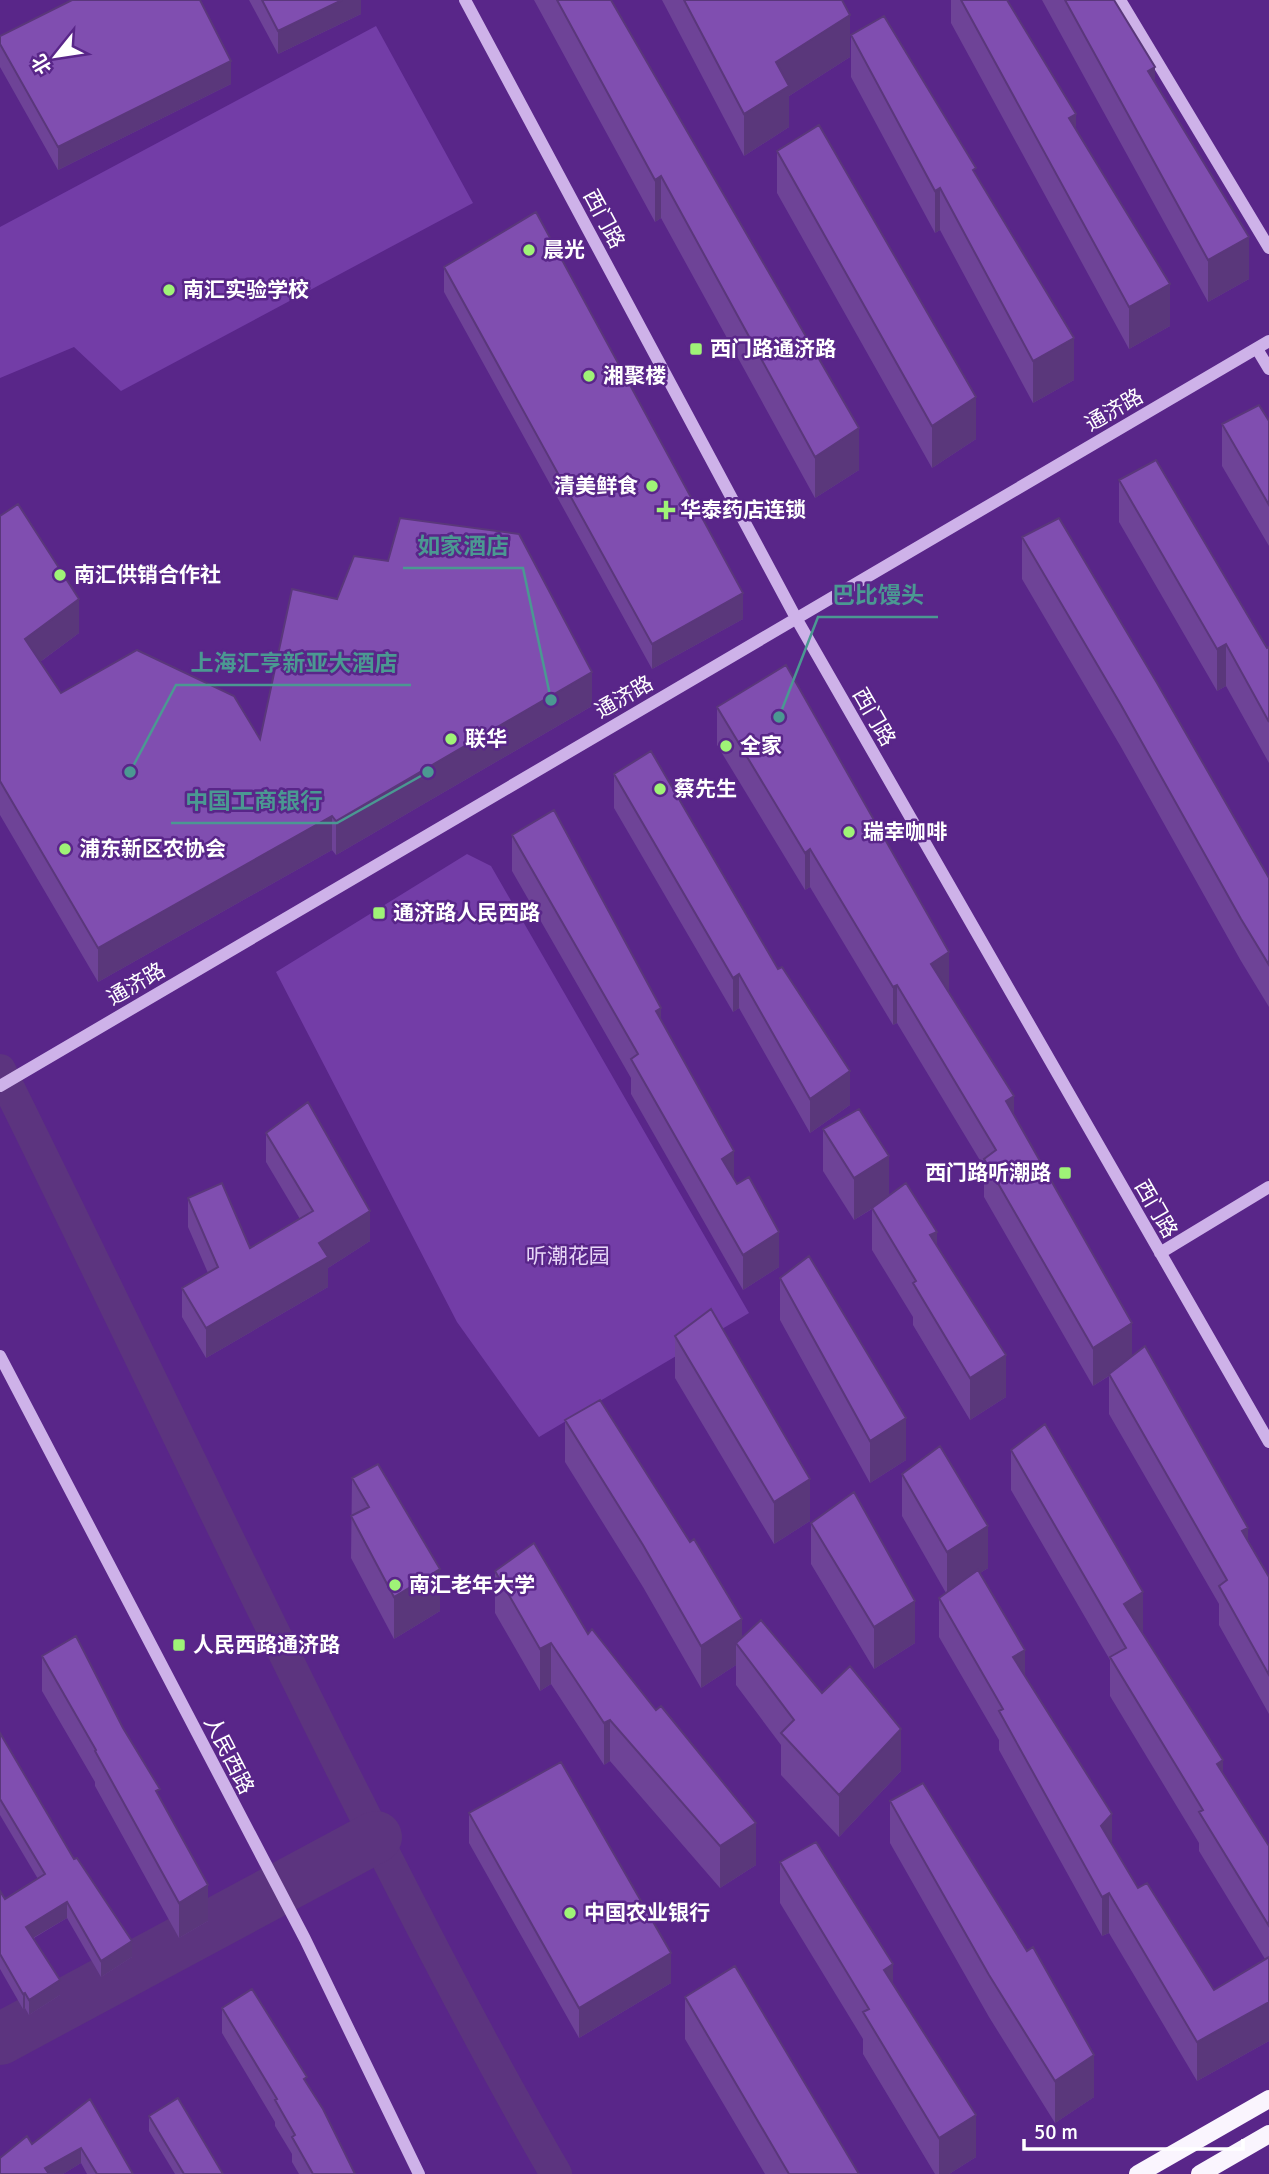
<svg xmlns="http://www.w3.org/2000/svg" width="1269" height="2174" font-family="Signika,'Noto Sans SC',sans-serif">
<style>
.green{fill:#733da7}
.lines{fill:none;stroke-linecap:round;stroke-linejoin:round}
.canal{stroke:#5c347f;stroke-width:32}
.river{stroke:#5c347f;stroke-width:52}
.minor{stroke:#ceb2e9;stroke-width:12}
.major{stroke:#faf5fe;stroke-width:18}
.wall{fill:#6e4397}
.shaded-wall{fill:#5a377b}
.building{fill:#804eb0;stroke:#5a377b;stroke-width:2}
.poi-dot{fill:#9ff377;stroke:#592689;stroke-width:2.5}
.labels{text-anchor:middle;stroke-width:5;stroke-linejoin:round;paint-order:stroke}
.street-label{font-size:21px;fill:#fff;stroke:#592689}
.poi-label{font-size:21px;font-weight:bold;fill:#fff;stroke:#592689;text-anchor:start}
.park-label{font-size:21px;fill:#e7d6f7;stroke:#592689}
.leader{fill:none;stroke:#4b9892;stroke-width:2.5}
.callout-dot{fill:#4b9892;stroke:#592689;stroke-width:2.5}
.callout-label{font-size:23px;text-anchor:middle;font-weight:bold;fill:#4b9892;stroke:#592689;stroke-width:5;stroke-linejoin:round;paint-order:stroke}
</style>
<rect width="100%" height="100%" fill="#592689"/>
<path class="green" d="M376,26L473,203L121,391L74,347L0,378V227Z
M467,854L491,866L749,1313L539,1437L457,1322L276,972Z"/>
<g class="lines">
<path class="canal" d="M0,1070C115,1302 225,1536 341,1768C410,1905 479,2041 556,2174"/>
<path class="river" d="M0,2039L376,1837"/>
<path class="minor" d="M465,0L796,618L1269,1442
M1120,0L1269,248
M1257,349L1269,369
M0,1086L1269,341
M1160,1253L1269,1187
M0,1356L305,1939L419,2174"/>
<path class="major" d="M1138,2174L1269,2099
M1200,2174L1269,2134"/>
</g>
<path class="wall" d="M249,0H361V14L278,54Z
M534,0H611L859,470L815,498L661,218L655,222Z
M662,0H842L850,57L789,96V127L744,156Z
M951,0H1007L1076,130L1170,326L1129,349L951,23Z
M1042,0H1114L1155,81L1249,279L1208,302Z
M851,35L976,176L1074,380L1033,403L940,230L935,233L851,77Z
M0,36L231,84L58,170L0,67Z
M777,151L976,439L932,468L777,193Z
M444,267L743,619L652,669L444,292Z
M1269,421V546L1222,466V424Z
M1119,480L1267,648L1269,647V763L1226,686L1217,691L1119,522Z
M0,516L79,633L40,662L61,693L260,739L592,706L336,855L332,850L98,982L0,815Z
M1022,537L1269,878V1007L1241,961L1121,747L1022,579Z
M717,707L949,990L948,991L1014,1115L1132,1357L1248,1540L1269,1577V1714L1219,1625V1604L1109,1414V1376L1093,1386L984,1197V1167L897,1023L893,1025L810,887L805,890L717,745Z
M614,774L850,1105L810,1133L739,1008L733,1012L614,808Z
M512,835L734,1179L779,1267L743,1290L631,1094V1078L512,871Z
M823,1129L937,1245L1006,1397L970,1420L913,1325V1317L872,1250V1209L854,1220L823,1171Z
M266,1133L370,1241L328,1268V1287L206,1358L182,1317V1288L208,1273L188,1227V1198L250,1248L300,1219L266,1162Z
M780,1278L906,1460L870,1483L780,1320Z
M675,1336L810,1521L774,1544L675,1378Z
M565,1420L742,1637L822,1693L901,1771L839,1837L781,1775V1745L736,1685V1665L701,1688L643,1587L565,1462Z
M1011,1450L1143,1631L1142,1632L1223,1774L1269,1846V2041L1197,2081L1109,1933L1102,1936L999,1750V1740L939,1637V1598L946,1593L902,1516V1474L988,1568L980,1573L1025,1676L1112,1844L1138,1888L1214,1990L1265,1959L1199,1851V1843L1110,1696V1660L1011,1490Z
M352,1478L440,1611L394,1639L351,1558Z
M811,1523L915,1643L874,1669L811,1564Z
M495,1571L588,1634L756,1865L720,1888L610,1761L604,1765L551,1684L540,1691L495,1613Z
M42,1656L123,1728L160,1798L208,1921L179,1938L95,1786V1782L42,1691Z
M0,1733L132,1957L101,1977L67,1918L34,1938L60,1995L29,2015L25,2008L23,2009L0,1969V1891L5,1899L38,1879L0,1815Z
M890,1801L1094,2097L1055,2123L989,2017L890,1843Z
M469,1813L671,1983L579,2038L469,1843Z
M780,1862L893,1985L976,2157L949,2174H935L863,2054V2039L780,1903Z
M685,1997L859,2174H765L685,2039Z
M222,2008L307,2084L355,2174H299L292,2162V2154L275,2126V2122L222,2033Z
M90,2099L133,2174H87L81,2163L63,2174H0L32,2144Z
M149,2116L223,2174H175L149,2131Z"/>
<path class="shaded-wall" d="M342,0H361V14L278,54V31Z
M850,15V57L789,96V127L744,156V114L776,62Z
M231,61V84L58,170V147Z
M1155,67V109L1148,71Z
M1076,114V156L1069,118Z
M661,176V218L655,222V180Z
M940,188V230L935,233V191Z
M1249,237V279L1208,302V260Z
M1170,284V326L1129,349V307Z
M1074,338V380L1033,403V361Z
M976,397V439L932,468V426Z
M859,428V470L815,498V457Z
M743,593V619L652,669V644Z
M79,599V633L25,673V639Z
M1226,644V686L1217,691V649Z
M592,672V706L336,855V821Z
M332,816V850L98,982V948Z
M810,849V887L805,890V853Z
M949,952V990L931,1002V964Z
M739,974V1008L733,1012V978Z
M897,985V1023L893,1025V987Z
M661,1008V1043L656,1011Z
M850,1071V1105L810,1133V1099Z
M1014,1096V1134L1006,1101Z
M734,1151V1186L722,1159Z
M889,1156V1198L854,1220V1178Z
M370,1211V1241L328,1268V1287L206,1358V1328L319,1243Z
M779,1232V1267L743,1290V1255Z
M937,1232V1273L930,1235Z
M1132,1323V1361L1093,1386V1348Z
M1006,1355V1397L970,1420V1378Z
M906,1418V1460L870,1483V1441Z
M810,1479V1521L774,1544V1502Z
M988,1526V1568L947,1594V1552Z
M1248,1528V1567L1242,1531Z
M440,1569V1611L394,1639V1597Z
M1143,1592V1631L1124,1643V1604Z
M915,1601V1643L874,1669V1627Z
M742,1619V1652L736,1643V1665L701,1688V1646Z
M551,1643V1684L540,1691V1649Z
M1025,1650V1689L1013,1657Z
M610,1720V1761L604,1765V1723Z
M901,1729V1771L839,1837V1795Z
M1223,1760V1799L1217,1764Z
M1112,1814V1853L1101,1826Z
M756,1823V1865L720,1888V1846Z
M208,1885V1921L179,1938V1903Z
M1109,1893V1933L1102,1936V1897Z
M67,1902V1918L26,1942V1927Z
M132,1941V1957L101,1977V1961Z
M671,1953V1983L579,2038V2008Z
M893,1964V2006L884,1970Z
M60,1980V1995L29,2015V2000Z
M25,1993V2008L23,2009V1994Z
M1269,2002V2041L1197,2081V2042Z
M1094,2055V2097L1055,2123V2081Z
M976,2115V2157L949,2174H939V2138Z
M81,2148V2163L63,2174H45V2168Z"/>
<path class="building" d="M72,0H200L231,61L58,147L0,44V36Z
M262,0H342L278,31Z
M557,0H611L859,428L815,457L661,176L655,180Z
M684,0H842L850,15L776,62L789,86L744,114Z
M961,0H1007L1076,114L1069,118L1170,284L1129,307Z
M1065,0H1114L1155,67L1148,71L1249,237L1208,260Z
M884,16L976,168L973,170L1074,338L1033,361L940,188L935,191L851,35Z
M819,125L976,397L932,426L777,151Z
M536,212L743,593L652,644L444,267Z
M1259,405L1269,421V505L1222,424Z
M1156,460L1267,648L1269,647V722L1226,644L1217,649L1119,480Z
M18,504L79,599L25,639L61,693L137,650L234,696L260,739L292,589L337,599L354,556L388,561L400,518L519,534L592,672L336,821L332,816L98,948L0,781V516Z
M1059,518L1157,683L1269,878V965L1241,919L1121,705L1022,537Z
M786,665L949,952L931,964L1014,1096L1006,1101L1132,1323L1093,1348L984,1159L996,1150L897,985L893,987L810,849L805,853L717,707Z
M651,751L778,969L782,967L850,1071L810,1099L739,974L733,978L614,774Z
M554,810L661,1008L656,1011L734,1151L722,1159L737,1184L749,1177L779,1232L743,1255L631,1059L638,1054L512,835Z
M308,1102L370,1211L319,1243L328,1257L206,1328L182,1288L218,1267L188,1198L222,1183L250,1248L313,1211L266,1133Z
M859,1109L889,1156L854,1178L823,1129Z
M906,1183L937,1232L930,1235L1006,1355L970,1378L913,1283L916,1281L872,1208Z
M809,1256L906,1418L870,1441L780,1278Z
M711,1309L810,1479L774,1502L675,1336Z
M1145,1346L1248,1528L1242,1531L1269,1577V1675L1219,1586L1227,1580L1109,1374Z
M600,1400L690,1542L694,1539L742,1619L701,1646L643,1545L565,1420Z
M1045,1424L1143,1592L1124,1604L1223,1760L1217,1764L1269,1846V1926L1199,1812L1203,1810L1110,1657L1126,1648L1011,1450Z
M940,1446L988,1526L947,1552L902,1474Z
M378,1464L440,1569L394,1597L351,1516L369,1507L352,1478Z
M854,1492L915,1601L874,1627L811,1523Z
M534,1543L588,1634L592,1629L656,1710L661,1706L756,1823L720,1846L610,1720L604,1723L551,1643L540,1649L495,1571Z
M978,1570L1025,1650L1013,1657L1112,1814L1101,1826L1138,1888L1147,1883L1214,1990L1269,1957V2002L1197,2042L1109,1893L1102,1897L999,1711L1003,1709L939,1598Z
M761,1620L822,1693L850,1666L901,1729L839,1795L781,1733L794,1720L736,1643Z
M76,1636L123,1728L160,1789L156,1791L208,1885L179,1903L95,1751L96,1750L42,1656Z
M0,1733L74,1859L77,1858L132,1941L101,1961L67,1902L26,1927L60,1980L29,2000L25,1993L23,1994L0,1954V1891L5,1899L45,1874L0,1799Z
M561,1762L671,1953L579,2008L469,1813Z
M923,1783L1027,1951L1033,1947L1094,2055L1055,2081L989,1975L890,1801Z
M816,1842L893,1964L884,1970L976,2115L939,2138L863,2012L869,2009L780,1862Z
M735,1966L859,2174H789L685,1997Z
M252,1989L307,2077L304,2079L323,2109L355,2174H313L292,2137L295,2135L275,2100L277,2099L222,2008Z
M178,2098L223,2174H184L149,2116Z
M90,2099L133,2174H97L81,2148L45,2168L49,2174H0V2158L27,2136L32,2144Z"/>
<g class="poi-dot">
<circle cx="529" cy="250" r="7"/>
<circle cx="169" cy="290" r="7"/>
<rect x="689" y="342" width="14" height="14" rx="3.5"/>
<circle cx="589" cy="376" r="7"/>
<circle cx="652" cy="486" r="7"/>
<path d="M662.5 499.5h7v7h7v7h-7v7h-7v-7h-7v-7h7z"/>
<circle cx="60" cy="575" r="7"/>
<circle cx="451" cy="739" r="7"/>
<circle cx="726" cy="746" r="7"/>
<circle cx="660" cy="789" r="7"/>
<circle cx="849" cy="832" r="7"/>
<circle cx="65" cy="849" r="7"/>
<rect x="372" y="906" width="14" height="14" rx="3.5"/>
<rect x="1058" y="1166" width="14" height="14" rx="3.5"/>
<circle cx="395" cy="1585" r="7"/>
<rect x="172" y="1638" width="14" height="14" rx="3.5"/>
<circle cx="570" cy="1913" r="7"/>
</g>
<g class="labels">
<g class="street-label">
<text transform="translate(604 219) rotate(62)" y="7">西门路</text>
<text transform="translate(1114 410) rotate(-30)" y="7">通济路</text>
<text transform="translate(624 697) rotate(-30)" y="7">通济路</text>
<text transform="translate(874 717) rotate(60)" y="7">西门路</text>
<text transform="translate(136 984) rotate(-30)" y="7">通济路</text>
<text transform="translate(1156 1209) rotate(60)" y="7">西门路</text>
<text transform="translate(229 1755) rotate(63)" y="7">人民西路</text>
</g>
<g class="poi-label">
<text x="543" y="257">晨光</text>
<text x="183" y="297">南汇实验学校</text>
<text x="710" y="356">西门路通济路</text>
<text x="603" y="383">湘聚楼</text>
<text x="638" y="493" text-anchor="end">清美鲜食</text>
<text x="680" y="517">华泰药店连锁</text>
<text x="74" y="582">南汇供销合作社</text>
<text x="465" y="746">联华</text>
<text x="740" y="753">全家</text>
<text x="674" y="796">蔡先生</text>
<text x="863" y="839">瑞幸咖啡</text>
<text x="79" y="856">浦东新区农协会</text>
<text x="393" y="920">通济路人民西路</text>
<text x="1051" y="1180" text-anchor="end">西门路听潮路</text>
<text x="409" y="1592">南汇老年大学</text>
<text x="193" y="1652">人民西路通济路</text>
<text x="584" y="1920">中国农业银行</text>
</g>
<g class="park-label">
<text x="568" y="1263">听潮花园</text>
</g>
</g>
<path class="leader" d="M551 700L523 568H403M779 717L818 617H938M130 772L176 685H411M428 772L337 823H171"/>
<g class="callout-dot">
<circle cx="551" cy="700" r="7"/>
<circle cx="779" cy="717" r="7"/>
<circle cx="130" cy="772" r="7"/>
<circle cx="428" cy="772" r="7"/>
</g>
<g class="callout-label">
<text x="463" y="554">如家酒店</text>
<text x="878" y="603">巴比馒头</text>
<text x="294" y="671">上海汇亨新亚大酒店</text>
<text x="254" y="809">中国工商银行</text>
</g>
<g transform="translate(56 56) rotate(240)" stroke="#592689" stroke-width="5" paint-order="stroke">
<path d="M0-5L12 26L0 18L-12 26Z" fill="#ffffff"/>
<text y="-10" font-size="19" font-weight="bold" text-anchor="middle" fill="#ffffff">北</text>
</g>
<path d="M1024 2139v10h219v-10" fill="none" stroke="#ffffff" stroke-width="3.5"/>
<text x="1034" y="2139" font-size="21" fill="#ffffff" stroke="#592689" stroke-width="5" paint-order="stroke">50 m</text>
</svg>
